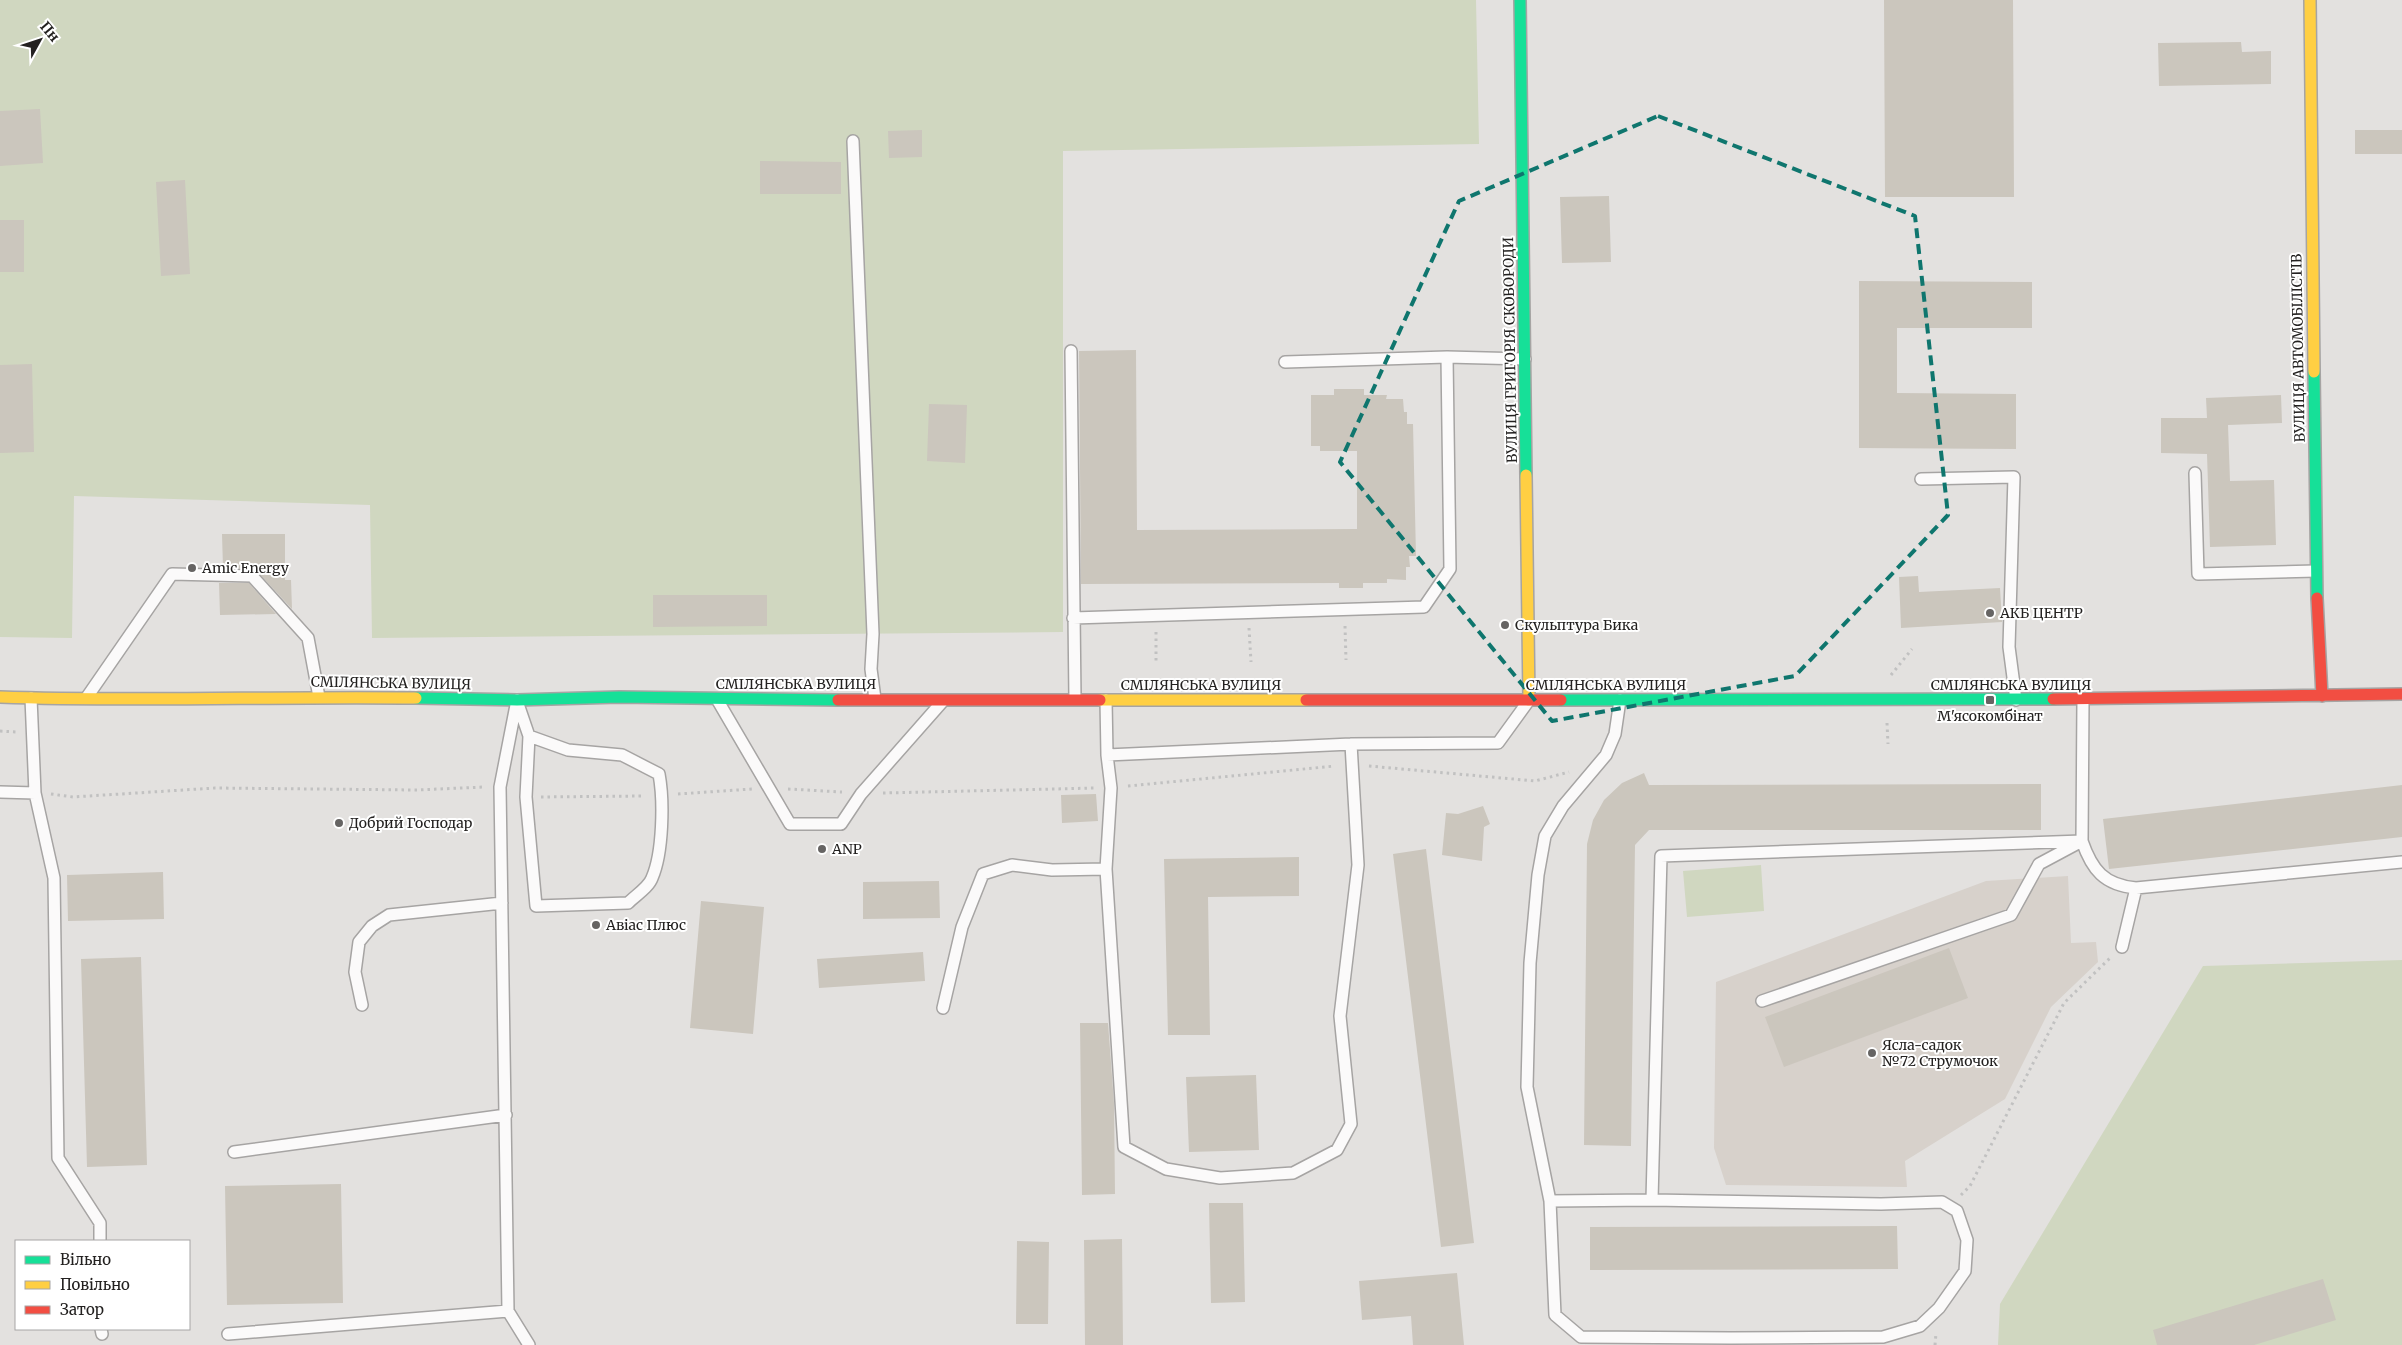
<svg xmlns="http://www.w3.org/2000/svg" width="2402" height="1345" font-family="Merriweather,serif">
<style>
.built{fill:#d7d1cb}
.green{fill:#d0d7c0}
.building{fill:#cbc6bd}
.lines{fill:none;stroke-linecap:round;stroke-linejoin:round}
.lane-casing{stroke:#a6a4a3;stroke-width:14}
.fast-casing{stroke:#a6a4a3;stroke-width:14}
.slow-casing{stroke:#a6a4a3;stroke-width:14}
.jam-casing{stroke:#a6a4a3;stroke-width:14}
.path{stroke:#c1c1c1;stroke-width:3;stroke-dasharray:2.5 4;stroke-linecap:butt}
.lane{stroke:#fbfafa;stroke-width:11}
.fast{stroke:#16e098;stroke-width:11}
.slow{stroke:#ffcf43;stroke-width:11}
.jam{stroke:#f24e42;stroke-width:11}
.marked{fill:none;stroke:#0f766e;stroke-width:4;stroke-dasharray:10 6;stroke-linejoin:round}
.poi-dot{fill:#666463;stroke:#fff;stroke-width:2}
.labels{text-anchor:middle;stroke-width:4;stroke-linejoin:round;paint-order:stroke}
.street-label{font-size:14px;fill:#232120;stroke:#fff}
.poi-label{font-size:14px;fill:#232120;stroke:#fff;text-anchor:start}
</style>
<rect width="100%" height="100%" fill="#e3e1df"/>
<path class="built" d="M2068,876L2071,943L2096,942L2098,962L2051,1007L2005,1099L1905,1161L1907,1187L1726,1185L1714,1148L1716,982L1986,881Z"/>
<path class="green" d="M0,0H1476L1479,144L1063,151V632L372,638L370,505L74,496L72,638L0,637Z
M1761,865L1764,911L1687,917L1683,871Z
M2402,960V1345H1998L2000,1304L2203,966Z"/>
<path class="building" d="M1884,0H2013L2014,197H1885Z
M2241,42L2242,52L2271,51V84L2159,86L2158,43Z
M40,109L43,163L0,166V111Z
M922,130V157L889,158L888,131Z
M2355,130H2402V154H2355Z
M760,161L841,162V194H760Z
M185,180L190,274L161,276L156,182Z
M1609,196L1611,262L1562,263L1560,197Z
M0,220H24V272H0Z
M1859,281L2032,282V328H1897V393L2016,394V449L1859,448Z
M1136,350L1137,530L1357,529V451H1320V446H1311V395H1334V389H1364V395H1387L1386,399H1403L1404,412H1407V424H1413L1416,556H1409L1410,567H1406V580L1387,579V583H1363V588H1339V583L1081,584L1079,351Z
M32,364L34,452L0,453V365Z
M2281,395L2282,423L2228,425L2230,481L2274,480L2276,545L2210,547L2207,454L2161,453V418H2207L2206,398Z
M929,404L967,405L965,463L927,461Z
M222,534H285V580H291L292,609L255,569L223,568Z
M1918,576L1919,592L2000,588L2002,622L1901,628L1899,577Z
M219,583H249L276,614L220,615Z
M653,595H767V626L653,627Z
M1644,773L1649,785L2041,784V830H1649L1635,845L1631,1146L1584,1145L1587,844L1593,820L1604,800L1622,783Z
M2402,785V837L2109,869L2103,819Z
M1096,794L1098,821L1062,823L1061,795Z
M1483,806L1490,824L1484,827L1482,861L1442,855L1446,813L1458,814Z
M1426,849L1474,1243L1441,1247L1393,854Z
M1299,857V896L1208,897L1210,1035H1168L1164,859Z
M163,872L164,919L68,921L67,875Z
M939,881L940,918L863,919V882Z
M701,901L764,907L753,1034L690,1028Z
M1949,948L1968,998L1784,1067L1765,1017Z
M923,952L925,981L819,988L817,959Z
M141,957L147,1165L87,1167L81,959Z
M1080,1023H1108L1114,1103L1115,1194L1082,1195Z
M1256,1075L1259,1150L1189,1152L1186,1077Z
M341,1184L343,1303L227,1305L225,1186Z
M1209,1203H1243L1245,1302L1211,1303Z
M1897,1226L1898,1269L1590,1270V1227Z
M1122,1239L1123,1345H1085L1084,1240Z
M1017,1241L1049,1242L1048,1324H1016Z
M1457,1273L1464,1345H1413L1411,1316L1362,1320L1359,1281Z
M2323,1279L2336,1320L2254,1345H2157L2153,1330Z"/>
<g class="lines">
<defs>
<path id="lane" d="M853,141L873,634L871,669L875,699
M1071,351L1075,699
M1285,362L1447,357L1525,359
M2195,473L2198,574L2316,571
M1921,479L2014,477L2009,647L2016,700
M1073,618L1424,607L1450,569L1447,357
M87,697L172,574L252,576L308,638L319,697
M31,698L35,793L54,878L58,1158L100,1223V1241
M1106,700L1107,755L1111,788L1106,869L1124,1147L1166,1169L1220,1178L1293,1173L1337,1150L1351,1124L1340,1016L1358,865L1351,744
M1620,700L1615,734L1606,755L1563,806L1545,836L1538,875L1530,963L1527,1087L1550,1201L1555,1315L1581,1337L1731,1338L1883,1337L1920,1326L1939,1308L1965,1271L1967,1240L1957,1211L1942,1202L1881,1204L1652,1200
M2083,700L2082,841C2092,870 2104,885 2136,888L2402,862
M517,701L529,736L526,797L536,906L628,903C635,896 649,887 652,878C663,853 664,801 659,774L622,755L568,750L529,736
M718,701L790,824H841L861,794L942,702
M1107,755L1351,744L1498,743L1527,703
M0,792L35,793
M2122,947L2136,888
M362,1005L355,972L359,942L372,926L389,915L502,903
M943,1008L962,927L983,874L1012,865L1052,870L1106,869
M234,1152L506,1115
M1550,1201L1652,1200L1661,856L2082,841L2039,864L2011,915L1762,1001
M508,1311L529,1345
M101,1329L102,1334
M228,1334L508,1311L500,787L517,700"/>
<path id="fast" d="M1520,0L1526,475
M2314,372L2317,598
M416,698L517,700L619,697L838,700
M1561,700L2053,699"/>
<path id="slow" d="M2310,0L2314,372
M1526,475L1529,700
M0,697C139,702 277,696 416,698
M1100,700H1306"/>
<path id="jam" d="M2317,598L2322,696
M2053,699L2402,694
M838,700H1100
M1306,700H1561"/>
</defs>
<use href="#lane" class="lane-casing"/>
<use href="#fast" class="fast-casing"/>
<use href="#slow" class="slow-casing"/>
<use href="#jam" class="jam-casing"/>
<path class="path" d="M1345,626L1346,660
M1249,628L1251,662
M1156,632V664
M1891,675L1912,649
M1887,723L1888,744
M0,731L17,732
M1369,766L1535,781L1569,772
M1128,786L1335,766
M788,789L842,792
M883,793L1096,788
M51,794L73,797L215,788L416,790L484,787
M678,794L752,789
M541,797L644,796
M1961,1195L1970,1186L2064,1003L2111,957
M1935,1345L1936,1333"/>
<use href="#lane" class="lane"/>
<use href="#fast" class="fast"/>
<use href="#slow" class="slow"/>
<use href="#jam" class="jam"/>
</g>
<path class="marked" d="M1658,116L1915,216L1948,515L1795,676L1552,721L1340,462L1459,201Z"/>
<g class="poi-dot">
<circle cx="192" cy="568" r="5"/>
<circle cx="1990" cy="613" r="5"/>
<circle cx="1505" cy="625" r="5"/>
<rect x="1985" y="695" width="10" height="10" rx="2.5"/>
<circle cx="339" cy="823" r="5"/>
<circle cx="822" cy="849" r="5"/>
<circle cx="596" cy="925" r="5"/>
<circle cx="1872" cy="1053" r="5"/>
</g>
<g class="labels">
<g class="street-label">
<text transform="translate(2298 348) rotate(-91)" y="5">ВУЛИЦЯ АВТОМОБІЛІСТІВ</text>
<text transform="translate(1510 350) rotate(-91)" y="5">ВУЛИЦЯ ГРИГОРІЯ СКОВОРОДИ</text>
<text transform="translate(391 683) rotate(1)" y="5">СМІЛЯНСЬКА ВУЛИЦЯ</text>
<text x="796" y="689">СМІЛЯНСЬКА ВУЛИЦЯ</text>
<text x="1201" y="690">СМІЛЯНСЬКА ВУЛИЦЯ</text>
<text x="1606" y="690">СМІЛЯНСЬКА ВУЛИЦЯ</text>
<text x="2011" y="690">СМІЛЯНСЬКА ВУЛИЦЯ</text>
</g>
<g class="poi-label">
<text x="202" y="573">Amic Energy</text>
<text x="2000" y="618">АКБ ЦЕНТР</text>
<text x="1515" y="630">Cкульптура Бика</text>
<text x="1990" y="721" text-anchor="middle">М'ясокомбінат</text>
<text x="349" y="828">Добрий Господар</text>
<text x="832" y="854">ANP</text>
<text x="606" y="930">Авіас Плюс</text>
<text x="1882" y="1050">Ясла-садок<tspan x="1882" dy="16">№72 Струмочок</tspan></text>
</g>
</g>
<rect x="15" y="1240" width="175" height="90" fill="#ffffff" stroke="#a7a6a6"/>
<rect x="25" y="1256" width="25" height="8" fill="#16e098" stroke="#a7a6a6"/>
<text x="60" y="1265" font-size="15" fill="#232120">Вільно</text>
<rect x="25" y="1281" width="25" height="8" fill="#ffcf43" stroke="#a7a6a6"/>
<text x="60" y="1290" font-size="15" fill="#232120">Повільно</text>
<rect x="25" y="1306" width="25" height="8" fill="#f24e42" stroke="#a7a6a6"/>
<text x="60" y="1315" font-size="15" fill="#232120">Затор</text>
<g transform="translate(40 40) rotate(50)" stroke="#ffffff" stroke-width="4" paint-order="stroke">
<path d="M0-4L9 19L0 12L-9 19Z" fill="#232120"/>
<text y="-8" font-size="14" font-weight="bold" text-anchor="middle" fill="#232120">Пн</text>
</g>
</svg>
